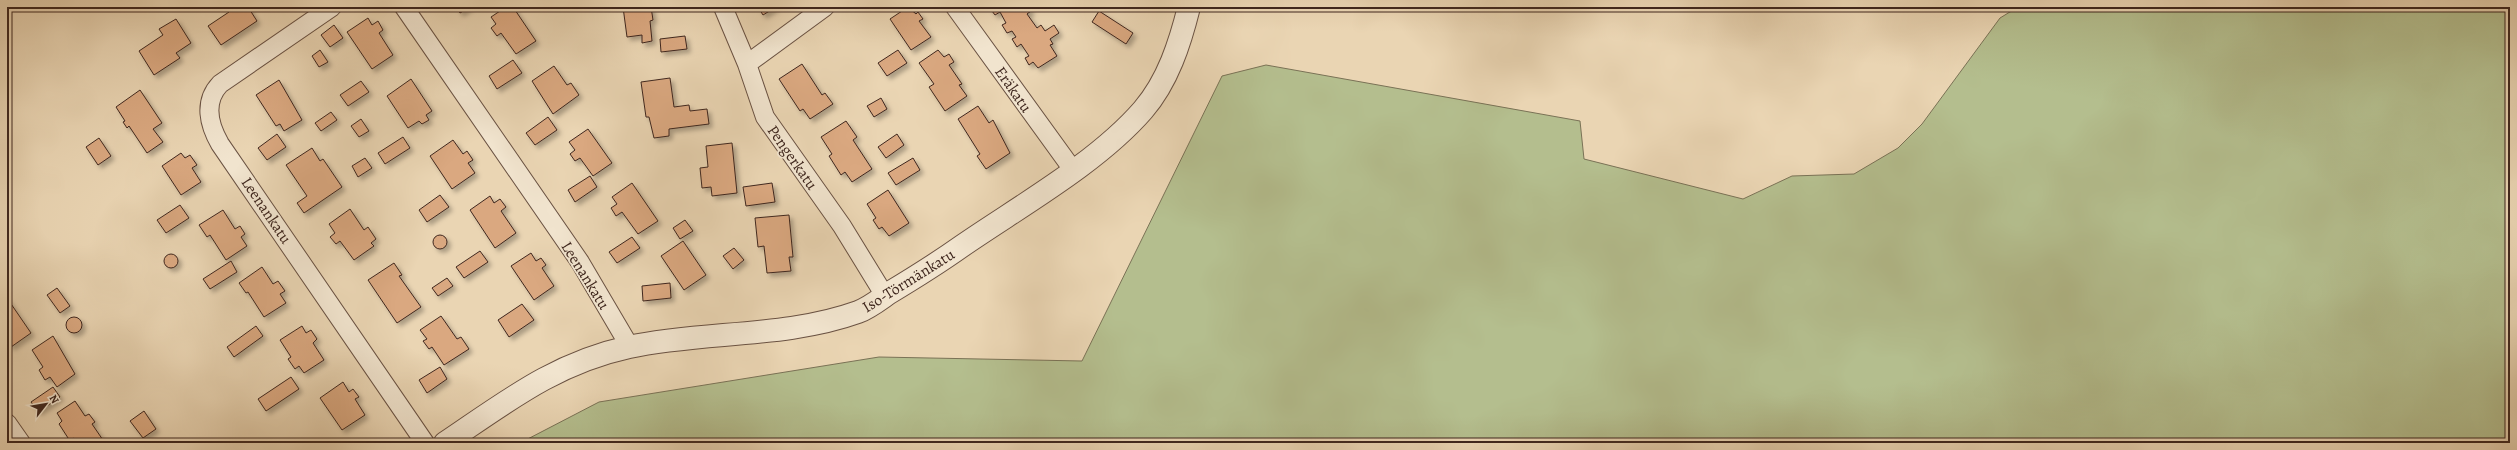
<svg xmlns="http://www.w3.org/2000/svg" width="2517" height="450" font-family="Alegreya,serif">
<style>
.green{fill:#b4be8e;stroke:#7a7256}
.building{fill:#daa880;stroke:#3f271e;filter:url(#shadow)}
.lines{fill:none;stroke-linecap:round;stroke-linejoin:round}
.minor-casing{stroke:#6a5243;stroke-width:20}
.tertiary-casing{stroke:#6a5243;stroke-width:24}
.minor{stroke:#f1e4ce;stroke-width:18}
.tertiary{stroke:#f1e4ce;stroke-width:22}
.labels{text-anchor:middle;stroke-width:3.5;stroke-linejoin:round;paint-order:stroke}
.street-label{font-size:16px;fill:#3f271e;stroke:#f1e4ce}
</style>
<defs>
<filter id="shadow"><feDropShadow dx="3.5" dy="3.5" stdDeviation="2" flood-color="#0004"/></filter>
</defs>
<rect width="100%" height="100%" fill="#ead5b3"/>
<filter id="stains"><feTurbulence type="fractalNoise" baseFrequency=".005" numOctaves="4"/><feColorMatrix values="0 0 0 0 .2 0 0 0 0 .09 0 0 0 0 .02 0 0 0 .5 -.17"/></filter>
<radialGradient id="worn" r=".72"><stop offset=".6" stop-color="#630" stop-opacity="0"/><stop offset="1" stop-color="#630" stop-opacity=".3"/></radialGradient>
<path class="green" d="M2018,7H2510V443H520L599,402L879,357L1082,361L1222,76L1266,65L1580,121L1584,159L1743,199L1792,176L1854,174L1898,148L1922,124L2000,18Z"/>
<path class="building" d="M226,7H248L257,21L221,45L208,26L229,12Z
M456,7H470L460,13Z
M506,7H513L536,41L516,54L501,33L497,36L491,28L496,24L491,17Z
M623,7H651L653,20L650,21L652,41L642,43V35L627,37Z
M758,7H776L763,15Z
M908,7L916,14L918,12L923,19L919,21L931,37L911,50L890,19Z
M989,7H1028L1031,11L1027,14L1037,28L1041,25L1045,31L1054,25L1059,33L1050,39L1053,44L1050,45L1057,56L1038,68L1033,62L1029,65L1025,58L1029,56L1021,44L1017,47L1012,39L1016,37L1012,31L1007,33L1002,25L1006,23L1000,12L995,15Z
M1099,11L1133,33L1126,44L1092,22Z
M368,18L372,25L378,21L383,30L379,33L393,55L372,69L347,32Z
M176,19L191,43L176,53L180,58L154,75L139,51L163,35L159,29Z
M334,25L343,38L330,47L321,35Z
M685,36L687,49L661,52L660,39Z
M320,50L328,62L319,67L312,56Z
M898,50L907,63L887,76L878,63Z
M938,50L944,57L949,54L954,62L949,65L962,84L959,85L967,96L945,111L929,87L934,84L919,63Z
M513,60L522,73L497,89L489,76Z
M802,64L822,95L825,93L833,104L810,119L803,109L800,111L779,79Z
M554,66L567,85L571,83L579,95L553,114L532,81Z
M670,78L674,107L689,105L690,111L707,109L709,124L669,129V136L654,138L649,117H646L641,82Z
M411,79L432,111L426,115L429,120L422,124L419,121L408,128L387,96Z
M279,80L302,120L284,131L280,124L276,126L256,95Z
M361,81L369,92L348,106L340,95Z
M140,90L162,123L153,129L163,142L147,153L129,126L127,128L123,122L125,121L116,107Z
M881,98L887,109L874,117L867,106Z
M978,106L989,123L993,120L1010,153L986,169L977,156L980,154L958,119Z
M331,112L337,120L321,131L315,123Z
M548,117L557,130L535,145L526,133Z
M361,119L369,131L359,137L351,126Z
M846,121L857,137L853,140L872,169L852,182L845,172L841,175L829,156L832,154L821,137Z
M588,129L612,163L593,176L580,158L575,161L570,154L575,150L569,142Z
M277,134L286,147L267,160L258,148Z
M897,134L904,145L886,158L878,147Z
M403,137L410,148L385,164L378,153Z
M99,138L111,156L98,165L86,147Z
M453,140L463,154L467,151L473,160L468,163L475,173L452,189L430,156Z
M732,143L737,193L712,196L711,187L702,188L700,168L708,167L706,146Z
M312,148L320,161L323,159L342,187L304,213L297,203L307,196L286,165Z
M181,153L185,158L190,155L197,165L192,168L201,182L181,195L162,166Z
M365,158L372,168L358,177L352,166Z
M913,158L920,170L896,185L888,173Z
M590,176L597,187L575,202L568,190Z
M632,183L658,221L638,234L622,212L616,216L611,208L617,204L612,197Z
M772,183L775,202L746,206L743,187Z
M888,190L909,223L889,236L882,227L879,229L873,220L876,218L867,204Z
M440,195L449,207L427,222L419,210Z
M490,196L494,203L500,199L506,207L501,211L516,233L495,248L470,210Z
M180,205L189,218L166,233L157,220Z
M350,209L364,230L368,227L376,239L371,243L374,246L354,260L340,241L336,244L330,237L335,233L329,224Z
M223,210L235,229L240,226L245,234L241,237L247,246L226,260L210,235L207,237L199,225Z
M789,215L793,257H789L791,271L767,273L764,246L758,247L755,218Z
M685,220L693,231L680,239L673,228Z
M433 242a7 7 0 1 1 14 0a7 7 0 1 1-14 0Z
M632,237L640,248L617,263L609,252Z
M683,241L706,275L684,290L661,256Z
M734,248L744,260L733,269L723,256Z
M480,251L488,262L464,278L456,267Z
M531,253L536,261L541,258L546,265L542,268L554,286L534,300L511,266Z
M164 261a7 7 0 1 1 14 0a7 7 0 1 1-14 0Z
M231,261L237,272L210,289L203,279Z
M394,263L402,275L399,276L421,307L397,323L368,280Z
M262,267L273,284L278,281L285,291L280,294L286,303L264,317L248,292L246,293L239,283Z
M447,278L453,286L438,296L432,288Z
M670,283L671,298L643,301L642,286Z
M57,288L70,306L60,313L47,295Z
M7,298L31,333L11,347L7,342Z
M522,304L534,320L509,337L498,320Z
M441,316L457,339L461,337L469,349L444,365L432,347L429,349L423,341L427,339L420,330Z
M66 325a8 8 0 1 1 16 0a8 8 0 1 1-16 0Z
M256,326L263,336L234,357L227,347Z
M302,326L306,333L311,330L317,339L313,343L324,360L304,373L299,366L295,369L288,359L291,357L280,340Z
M53,336L75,374L57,387L50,377L45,380L39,370L43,367L32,350Z
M440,367L447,379L427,393L419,380Z
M291,377L299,389L266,411L258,399Z
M343,382L349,392L353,389L359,397L355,399L365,415L342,430L320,398Z
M53,387L60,397L38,412L31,402Z
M75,401L85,416L89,414L95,422L92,424L105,443H78L74,438L70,441L59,424L62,421L57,413Z
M144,411L156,429L143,438L130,421Z"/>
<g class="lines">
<defs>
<path id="minor" d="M332,7L220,84C203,102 209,125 220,144L425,443
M404,7L580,262L630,347
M723,7L747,64L765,117L842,226L885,296
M955,7L1073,170
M747,64L825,7
M7,423L21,443"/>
<path id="tertiary" d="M445,443C506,402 555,363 629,347C703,331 786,338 858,312C869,308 879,300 889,293C914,278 938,263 962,246C1020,206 1097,163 1143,110C1168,81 1180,43 1189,7"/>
</defs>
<use href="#minor" class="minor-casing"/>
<use href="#tertiary" class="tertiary-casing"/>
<use href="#minor" class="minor"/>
<use href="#tertiary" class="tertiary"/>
</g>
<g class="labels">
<g class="street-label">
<text transform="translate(1014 89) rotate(55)" y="6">Eräkatu</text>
<text transform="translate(793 157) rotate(55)" y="6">Pengerkatu</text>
<text transform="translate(267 210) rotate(56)" y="6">Leenankatu</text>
<text transform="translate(586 275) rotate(58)" y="6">Leenankatu</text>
<text transform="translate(908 280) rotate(-32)" y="6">Iso-Törmänkatu</text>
</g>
</g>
<rect width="2517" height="450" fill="none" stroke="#ead5b3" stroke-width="24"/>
<rect x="8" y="8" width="2501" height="434" fill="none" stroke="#3f271e" stroke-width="2"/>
<rect x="12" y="12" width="2493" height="426" fill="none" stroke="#3f271e"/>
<g transform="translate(46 404) rotate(59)" stroke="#f1e4ce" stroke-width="3" paint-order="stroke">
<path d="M0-3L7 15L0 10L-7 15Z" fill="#3f271e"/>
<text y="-6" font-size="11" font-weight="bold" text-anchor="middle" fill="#3f271e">N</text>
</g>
<rect width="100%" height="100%" filter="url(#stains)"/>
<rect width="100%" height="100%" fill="url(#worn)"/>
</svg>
